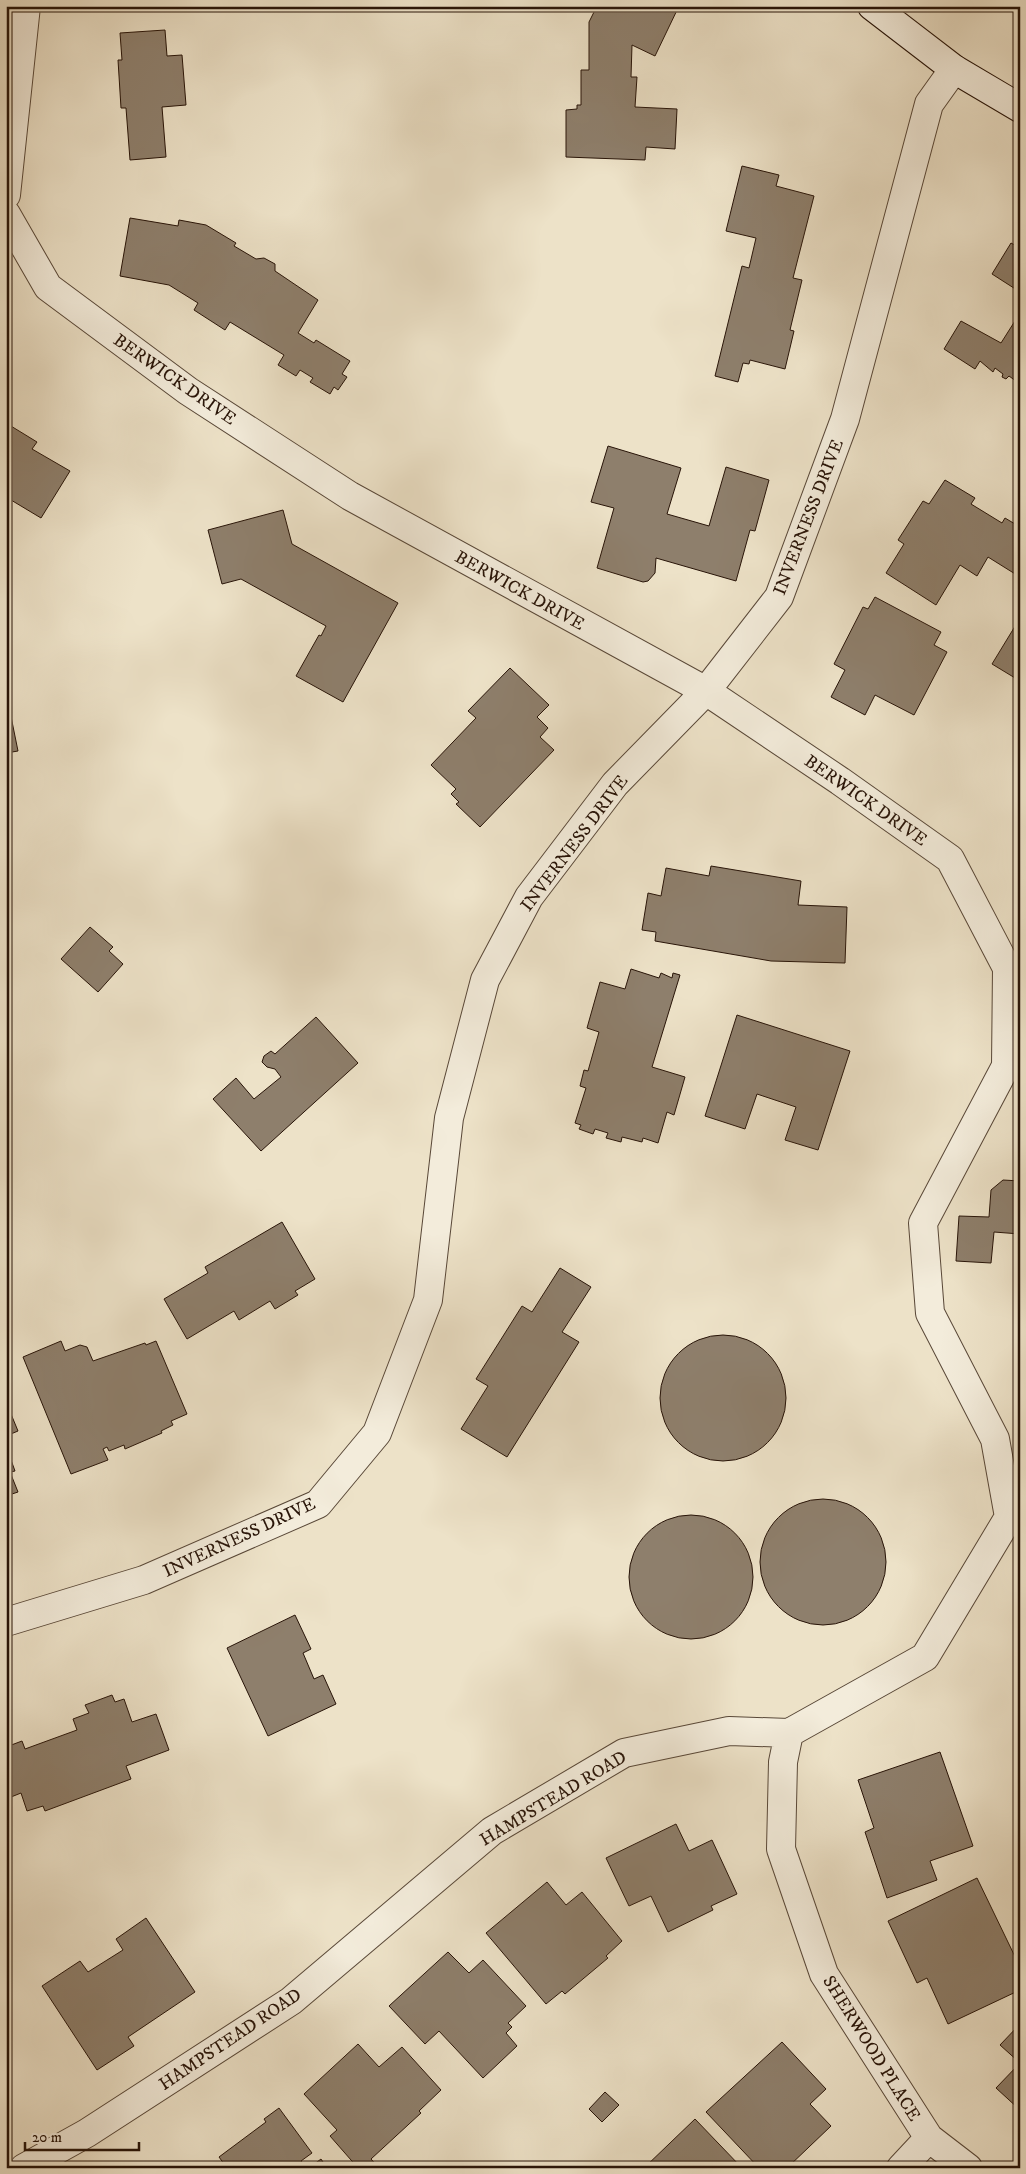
<svg xmlns="http://www.w3.org/2000/svg" width="1026" height="2174" font-family="'IM FELL DW Pica',serif">
<style>
.building{fill:#8e7f6c;stroke:#281408}
.lines{fill:none;stroke-linecap:round;stroke-linejoin:round}
.minor-casing{stroke:#594838;stroke-width:30}
.secondary-casing{stroke:#281408;stroke-width:30}
.minor{stroke:#f3ecdb;stroke-width:28}
.secondary{stroke:#f3ecdb;stroke-width:28}
.labels{text-anchor:middle;stroke-width:4;stroke-linejoin:round;paint-order:stroke}
.street-label{font-size:18px;fill:#281408;stroke:#f3ecdb}
</style>
<rect width="100%" height="100%" fill="#ede2c8"/>
<filter id="stains"><feTurbulence type="fractalNoise" baseFrequency=".004" numOctaves="4"/><feColorMatrix values="0 0 0 0 .2 0 0 0 0 .09 0 0 0 0 .02 0 0 0 .5 -.17"/></filter>
<radialGradient id="worn" r=".72"><stop offset=".6" stop-color="#630" stop-opacity="0"/><stop offset="1" stop-color="#630" stop-opacity=".3"/></radialGradient>
<path class="building" d="M592,6H679L655,56L632,45L631,77H637L635,107L677,109L675,149L646,147L645,160L566,157V110L577,109V105H581V70H589V22L596,8Z
M165,30L167,56L182,55L186,105L162,107L166,157L130,160L126,108H121L118,60H122L120,33Z
M742,166L779,175L776,186L814,196L793,278L802,280L790,330L794,331L785,369L750,360L749,364L743,363L738,382L715,376L742,266L749,268L756,238L726,231Z
M130,218L178,226L179,220L206,225L236,243L234,246L256,259L264,258L275,264V271L318,300L298,333L314,343L316,340L350,361L342,374L347,377L338,390L334,387L330,394L310,382L313,378L300,370L296,376L278,365L284,355L230,322L225,330L194,310L198,303L169,285L120,276Z
M1011,243L1020,248V292L992,274Z
M1020,313V384L1009,376L1006,379L1002,377L1003,374L995,368L993,372L980,361L975,369L944,349L961,321L1001,343Z
M6,423L37,442L32,449L70,471L41,518L6,497Z
M608,446L681,468L667,514L709,526L726,467L769,480L755,531L750,530L736,581L656,558L655,573L648,581L643,582L597,568L614,508L591,502Z
M945,480L975,498L971,504L1002,523L1005,518L1020,527V577L988,557L977,576L960,565L936,605L886,573L904,544L898,540L923,501L929,504Z
M283,510L292,544L398,603L343,702L296,676L319,635L321,636L326,626L241,579L222,584L208,530Z
M875,597L941,632L934,645L947,652L914,715L875,695L865,715L831,697L845,670L834,664L863,607L868,609Z
M1017,623L1020,624V681L992,664Z
M510,668L549,705L537,717L548,728L540,737L554,750L480,827L456,804L459,802L451,794L456,789L431,765L476,718L468,711Z
M6,692L18,751L6,753Z
M711,866L801,881L798,905L847,907L845,963L771,961L655,941L656,932L642,930L648,893L661,896L666,868L709,876Z
M90,927L113,947L109,951L123,964L98,992L61,959Z
M631,969L659,978L661,973L672,978L673,973L680,975L652,1067L685,1077L674,1115L667,1112L658,1143L643,1138L642,1142L622,1137L621,1142L606,1138L608,1133L595,1129L593,1134L579,1129L581,1125L575,1123L586,1088L580,1086L584,1070L588,1071L599,1032L587,1028L600,982L625,989Z
M737,1015L850,1051L818,1150L785,1140L796,1107L757,1094L745,1129L705,1116Z
M316,1017L358,1063L261,1151L213,1099L236,1078L254,1099L281,1077L275,1069L267,1067L262,1062L264,1056L271,1051L275,1054Z
M1003,1180L1020,1181V1234L994,1232L991,1263L956,1261L959,1216L989,1217L991,1190Z
M282,1222L315,1279L295,1291L298,1295L275,1309L270,1301L239,1320L234,1311L187,1339L164,1299L208,1273L205,1267Z
M560,1268L591,1287L562,1332L579,1342L507,1457L461,1429L488,1386L476,1379L522,1306L532,1312Z
M660 1398a63 63 0 1 1 126 0a63 63 0 1 1-126 0Z
M61,1341L65,1351L80,1345L87,1347L93,1361L145,1343L146,1345L156,1341L187,1414L171,1421L173,1425L161,1431L162,1433L125,1449L124,1445L109,1451L107,1447L103,1449L108,1460L71,1474L23,1357Z
M6,1402L18,1431L6,1436Z
M11,1460L15,1471L10,1472L18,1492L6,1496V1461Z
M760 1562a63 63 0 1 1 126 0a63 63 0 1 1-126 0Z
M629 1577a62 62 0 1 1 124 0a62 62 0 1 1-124 0Z
M295,1615L311,1649L303,1653L314,1679L323,1675L336,1704L268,1736L227,1648Z
M112,1695L115,1702L124,1699L132,1722L156,1714L169,1750L126,1766L131,1779L45,1811L43,1806L27,1811L21,1793L6,1799V1747L22,1741L25,1749L77,1730L73,1719L89,1713L85,1705Z
M940,1752L973,1846L930,1861L937,1880L887,1898L865,1832L874,1828L858,1780Z
M676,1824L689,1851L712,1840L737,1894L711,1906L713,1910L668,1932L651,1896L629,1906L606,1858Z
M977,1878L1020,1967V1990L948,2024L927,1978L917,1983L888,1921Z
M547,1882L566,1905L582,1892L622,1941L606,1956L608,1958L565,1994L562,1991L546,2004L486,1933Z
M146,1918L195,1992L128,2037L134,2046L97,2070L42,1986L80,1961L88,1972L123,1950L116,1939Z
M448,1952L469,1973L483,1960L526,2006L508,2023L512,2027L506,2033L517,2046L483,2078L439,2031L425,2044L389,2006Z
M1020,2024V2110L996,2088L1020,2063L1000,2045Z
M782,2042L826,2089L810,2104L831,2126L787,2168H759L706,2112Z
M358,2044L379,2067L402,2047L441,2090L419,2111L421,2113L371,2159L379,2168H358L330,2136L337,2130L304,2094Z
M605,2092L619,2105L602,2122L589,2109Z
M279,2108L312,2153L301,2161L306,2168H227L219,2157L266,2122L264,2119Z
M695,2119L742,2168H644Z
M321,2159L327,2168H309Z"/>
<g class="lines">
<defs>
<path id="minor" d="M6,195L26,6
M6,214L48,287L188,391L350,496L706,691L840,781L950,859L1007,968L1020,977
M6,1622L144,1580L318,1504L377,1433L428,1300L449,1118L485,980L529,897L615,784L706,691L779,597L845,419L929,104L954,69
M789,1733L783,1762L781,1849L824,1974L929,2138L968,2168
M24,2168L87,2133L291,2001L492,1831L624,1753L729,1731L789,1733L925,1657L1009,1517L995,1439L930,1313L923,1223L1006,1066L1007,968
M901,2168L929,2138"/>
<path id="secondary" d="M872,6L954,69L1020,108"/>
</defs>
<use href="#minor" class="minor-casing"/>
<use href="#secondary" class="secondary-casing"/>
<use href="#minor" class="minor"/>
<use href="#secondary" class="secondary"/>
</g>
<g class="labels">
<g class="street-label">
<text transform="translate(175 379) rotate(35)" y="6">BERWICK DRIVE</text>
<text transform="translate(808 517) rotate(-69)" y="6">INVERNESS DRIVE</text>
<text transform="translate(520 590) rotate(29)" y="6">BERWICK DRIVE</text>
<text transform="translate(866 800) rotate(35)" y="6">BERWICK DRIVE</text>
<text transform="translate(574 843) rotate(-53)" y="6">INVERNESS DRIVE</text>
<text transform="translate(239 1537) rotate(-25)" y="6">INVERNESS DRIVE</text>
<text transform="translate(553 1798) rotate(-31)" y="6">HAMPSTEAD ROAD</text>
<text transform="translate(230 2039) rotate(-34)" y="6">HAMPSTEAD ROAD</text>
<text transform="translate(872 2048) rotate(58)" y="6">SHERWOOD PLACE</text>
</g>
</g>
<rect width="1026" height="2174" fill="none" stroke="#ede2c8" stroke-width="25"/>
<rect x="8" y="8" width="1011" height="2159" fill="none" stroke="#281408" stroke-width="2.5"/>
<rect x="12" y="12" width="1001" height="2149" fill="none" stroke="#281408"/>
<path d="M25 2142v8h114v-8" fill="none" stroke="#281408" stroke-width="2.5"/>
<text x="32" y="2142" font-size="15" fill="#281408" stroke="#f3ecdb" stroke-width="4" paint-order="stroke">20 m</text>
<rect width="100%" height="100%" filter="url(#stains)"/>
<rect width="100%" height="100%" fill="url(#worn)"/>
</svg>
